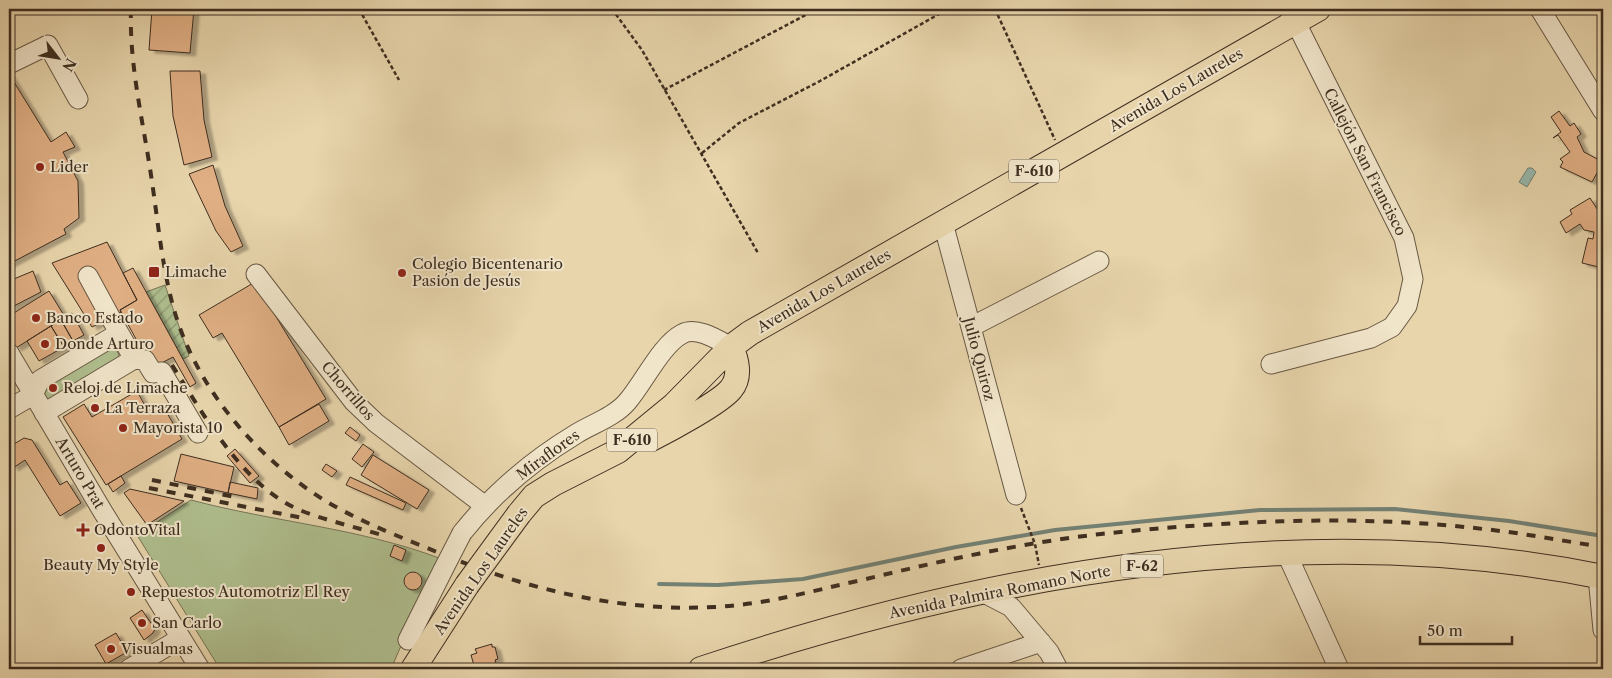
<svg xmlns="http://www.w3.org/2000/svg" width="1612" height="678" font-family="'Libre Caslon Text',serif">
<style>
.green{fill:#afbe8e;stroke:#767657}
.garden{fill:url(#garden-furrows);stroke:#767657}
.water{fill:url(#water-ripples);stroke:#738174}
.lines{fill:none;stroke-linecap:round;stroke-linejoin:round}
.stream{stroke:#738174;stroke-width:4}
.building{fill:#e0af84;stroke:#3e2e20;filter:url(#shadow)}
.minor-casing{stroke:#685843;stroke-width:21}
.major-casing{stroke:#3e2e20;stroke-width:26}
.path{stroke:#3e2e20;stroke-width:2.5;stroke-dasharray:4 2.5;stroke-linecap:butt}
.minor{stroke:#f0e4c9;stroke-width:19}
.major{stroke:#e8d5ac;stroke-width:24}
.rail{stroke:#3e2e20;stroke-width:4;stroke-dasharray:9 9;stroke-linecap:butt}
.minor-bridge-casing{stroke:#685843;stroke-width:21;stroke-linecap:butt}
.major-bridge-casing{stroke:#3e2e20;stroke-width:26;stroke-linecap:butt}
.minor-bridge{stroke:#f0e4c9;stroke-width:19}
.major-bridge{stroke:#e8d5ac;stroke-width:24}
.poi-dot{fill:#8f2418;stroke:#f0e4c9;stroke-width:2}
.labels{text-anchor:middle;stroke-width:4;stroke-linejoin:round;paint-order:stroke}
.shield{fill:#f0e4c9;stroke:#736553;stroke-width:1}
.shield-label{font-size:14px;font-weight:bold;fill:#3e2e20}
.street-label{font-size:15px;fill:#3e2e20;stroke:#f0e4c9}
.poi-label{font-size:15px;fill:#3e2e20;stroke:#f0e4c9;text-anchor:start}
</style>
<defs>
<pattern id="garden-furrows" width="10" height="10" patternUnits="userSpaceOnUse" patternTransform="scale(1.25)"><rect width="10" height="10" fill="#afbe8e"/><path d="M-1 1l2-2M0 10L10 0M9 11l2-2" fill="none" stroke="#909b74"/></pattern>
<pattern id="water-ripples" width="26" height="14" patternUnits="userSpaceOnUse" patternTransform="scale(1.25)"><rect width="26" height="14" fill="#97b8ac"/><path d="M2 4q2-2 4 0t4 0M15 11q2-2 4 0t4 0" fill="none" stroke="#7d968c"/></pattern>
<filter id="shadow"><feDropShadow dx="5.5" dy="3" stdDeviation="1" flood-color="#0004"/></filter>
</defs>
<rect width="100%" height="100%" fill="#e8d5ac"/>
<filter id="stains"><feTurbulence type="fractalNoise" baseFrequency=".004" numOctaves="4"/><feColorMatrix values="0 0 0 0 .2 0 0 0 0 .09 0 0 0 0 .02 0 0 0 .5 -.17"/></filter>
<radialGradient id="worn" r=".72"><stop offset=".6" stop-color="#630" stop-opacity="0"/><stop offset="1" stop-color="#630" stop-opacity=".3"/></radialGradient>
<path class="green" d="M109,347L116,349L119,355L117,361L47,400L39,386Z
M191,500C274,522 359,528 439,558L391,669H220L137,535Z"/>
<path class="garden" d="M165,285L189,356L183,359L146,292Z"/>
<path class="water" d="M1528,168H1532L1536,172L1527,187L1519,182Z"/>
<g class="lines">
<path class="stream" d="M659,584L718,585L803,579L956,547L1055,530L1260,510L1395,509L1509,521L1603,536"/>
</g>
<path class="building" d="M152,9H194L190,53L149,50Z
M170,71H200L204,120L212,157L184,165L173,116Z
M9,74L51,142L66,132L75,147L63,152L78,181L79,218L64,229L66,234L9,264Z
M1559,111L1570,126L1574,123L1581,134L1577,137L1584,152L1603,162L1592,182L1560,167L1563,162L1560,159L1570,152L1558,135L1553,138L1561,132L1551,117Z
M213,165L225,206L243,246L231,252L216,231L189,174Z
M1590,198L1603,218V268L1582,263L1588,238L1593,239L1594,232L1584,230L1580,224L1566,233L1560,222L1572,214L1570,210Z
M107,242L137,300L120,310L121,312L92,327L52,263Z
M133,268L196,383L190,387L173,357L152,368L120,310L137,300L123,273Z
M33,271L41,292L10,308L9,281Z
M255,282L326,399L279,427L222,333L213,338L199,315Z
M49,291L65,317L16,348L9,337V316Z
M72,313L84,335L73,341L61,320Z
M61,320L73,341L64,347L51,326Z
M51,326L64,347L39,361L27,341Z
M137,391L150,415L163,406L182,439L106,485L63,417L84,404L92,417Z
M319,404L329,421L289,445L279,427Z
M350,427L360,435L356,441L345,433Z
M24,438L32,440L60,485L67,481L81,503L60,516L25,460L13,468L9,461V447Z
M363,444L374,452L362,467L352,459Z
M235,449L259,476L250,483L227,456Z
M181,454L234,467L228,493L174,481Z
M373,455L429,490L417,509L361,475Z
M326,464L337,471L332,477L322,470Z
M121,476L125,483L113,492L108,484Z
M350,477L406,503L403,510L346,485Z
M230,482L258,488L257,499L228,493Z
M130,489L184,501L147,525L124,493Z
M394,545L406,550L402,561L390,556Z
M404 581a9 9 0 1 1 18 0a9 9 0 1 1-18 0Z
M142,610L155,629L153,633L144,640L130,618Z
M116,633L127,652L106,664L95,645Z
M492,644V647H495L498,659L495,660L498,669H475L471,655L477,653L475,649Z"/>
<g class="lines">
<defs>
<path id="minor" d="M1540,9L1603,111
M9,64L48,45L78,99
M943,223L1016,495
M256,274L354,402L376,423L484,505
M88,276L119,333
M971,327L1099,261
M9,353L103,512L200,669
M134,359L145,360L153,373L162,372L198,433
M1271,364L1371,338L1392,327L1407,306L1413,279L1404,238L1289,9
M9,409L33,395L40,380L119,333L134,359L44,413
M462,533C493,494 533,460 576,434C592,424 614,417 627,402C643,384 661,345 682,334C697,326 718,340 731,347
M1286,552L1339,669
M1598,576L1603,630
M982,592L1011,607L1049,652L1058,669
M408,640L443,570
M129,669L181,638
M961,669L1041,642"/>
<path id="major" d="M651,439C669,430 721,402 731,389C741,377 737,360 731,347
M519,514L534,496L553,484L618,451L674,405L731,347L750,333L1318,9
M413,669L467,585
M701,669C989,573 1302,516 1603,577"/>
</defs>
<use href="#minor" class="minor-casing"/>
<use href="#major" class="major-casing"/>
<path class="path" d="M359,9L399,80
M612,9L642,50L758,253
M995,9L1055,140
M664,90L817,9
M702,153L739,123L820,81L948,9
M1021,508L1035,544L1039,565"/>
<use href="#minor" class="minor"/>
<use href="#major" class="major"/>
<path class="rail" d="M131,9C129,64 143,121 151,175C158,221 162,269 175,313C198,390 257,458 324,500C360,522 403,538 442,554C529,590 621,612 715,607C769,604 811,591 862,580C940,561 1021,543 1101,534C1225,521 1359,514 1483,529C1523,533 1563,541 1603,547
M172,365C204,415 244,488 302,511C328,521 355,527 382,535
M152,480L240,498
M149,488L308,519"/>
<defs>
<path id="minor-bridge" d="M443,570L462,533"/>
<path id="major-bridge" d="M467,585L519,514"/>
</defs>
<use href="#minor-bridge" class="minor-bridge-casing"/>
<use href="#major-bridge" class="major-bridge-casing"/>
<use href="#minor-bridge" class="minor-bridge"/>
<use href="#major-bridge" class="major-bridge"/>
</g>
<g class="poi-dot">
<circle cx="40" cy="167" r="5"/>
<rect x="148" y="266" width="12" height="12" rx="2.5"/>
<circle cx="402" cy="273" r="5"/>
<circle cx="36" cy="318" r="5"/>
<circle cx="45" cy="344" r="5"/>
<circle cx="53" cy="388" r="5"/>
<circle cx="95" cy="408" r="5"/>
<circle cx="123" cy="428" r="5"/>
<path d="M80.5 522.5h5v5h5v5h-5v5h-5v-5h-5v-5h5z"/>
<circle cx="101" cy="548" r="5"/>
<circle cx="131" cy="592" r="5"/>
<circle cx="142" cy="623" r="5"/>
<circle cx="111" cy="649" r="5"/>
</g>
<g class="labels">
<g class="shield">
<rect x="1009" y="159.5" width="50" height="23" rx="4"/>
<rect x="607" y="428.5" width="50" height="23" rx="4"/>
<rect x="1121" y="554.5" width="42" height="23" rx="4"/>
</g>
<g class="shield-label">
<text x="1034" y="176">F-610</text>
<text x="632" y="445">F-610</text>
<text x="1142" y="571">F-62</text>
</g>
<g class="street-label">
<text transform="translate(1176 90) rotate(-30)" y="5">Avenida Los Laureles</text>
<text transform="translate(1365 162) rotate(63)" y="5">Callejón San Francisco</text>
<text transform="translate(824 291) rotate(-30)" y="5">Avenida Los Laureles</text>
<text transform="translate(979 359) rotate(75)" y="5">Julio Quiroz</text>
<text transform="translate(348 391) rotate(49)" y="5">Chorrillos</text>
<text transform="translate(548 455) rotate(-36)" y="5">Miraflores</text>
<text transform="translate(80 473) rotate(59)" y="5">Arturo Prat</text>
<text transform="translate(481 571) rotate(-55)" y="5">Avenida Los Laureles</text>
<text transform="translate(1000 592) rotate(-11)" y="5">Avenida Palmira Romano Norte</text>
</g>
<g class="poi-label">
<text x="50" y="172">Lider</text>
<text x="412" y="269">Colegio Bicentenario<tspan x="412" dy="17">Pasión de Jesús</tspan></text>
<text x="165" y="277">Limache</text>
<text x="46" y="323">Banco Estado</text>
<text x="55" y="349">Donde Arturo</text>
<text x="63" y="393">Reloj de Limache</text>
<text x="105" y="413">La Terraza</text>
<text x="133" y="433">Mayorista 10</text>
<text x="94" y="535">OdontoVital</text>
<text x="101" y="570" text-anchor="middle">Beauty My Style</text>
<text x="141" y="597">Repuestos Automotriz El Rey</text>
<text x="152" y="628">San Carlo</text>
<text x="121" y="654">Visualmas</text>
</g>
</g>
<rect width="1612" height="678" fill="none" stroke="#e8d5ac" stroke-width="30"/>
<rect x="10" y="10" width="1592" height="658" fill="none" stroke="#3e2e20" stroke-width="2.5"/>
<rect x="15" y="15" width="1582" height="648" fill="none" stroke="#3e2e20"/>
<g transform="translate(58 58) rotate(121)" stroke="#f0e4c9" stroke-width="4" paint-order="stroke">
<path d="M0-4L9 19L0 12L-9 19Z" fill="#3e2e20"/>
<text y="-8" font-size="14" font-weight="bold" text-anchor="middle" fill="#3e2e20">N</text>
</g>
<path d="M1420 636v8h92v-8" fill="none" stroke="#3e2e20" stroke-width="2.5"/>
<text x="1427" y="636" font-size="15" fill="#3e2e20" stroke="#f0e4c9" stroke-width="4" paint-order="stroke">50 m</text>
<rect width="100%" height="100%" filter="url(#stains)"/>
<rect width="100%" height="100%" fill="url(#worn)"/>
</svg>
